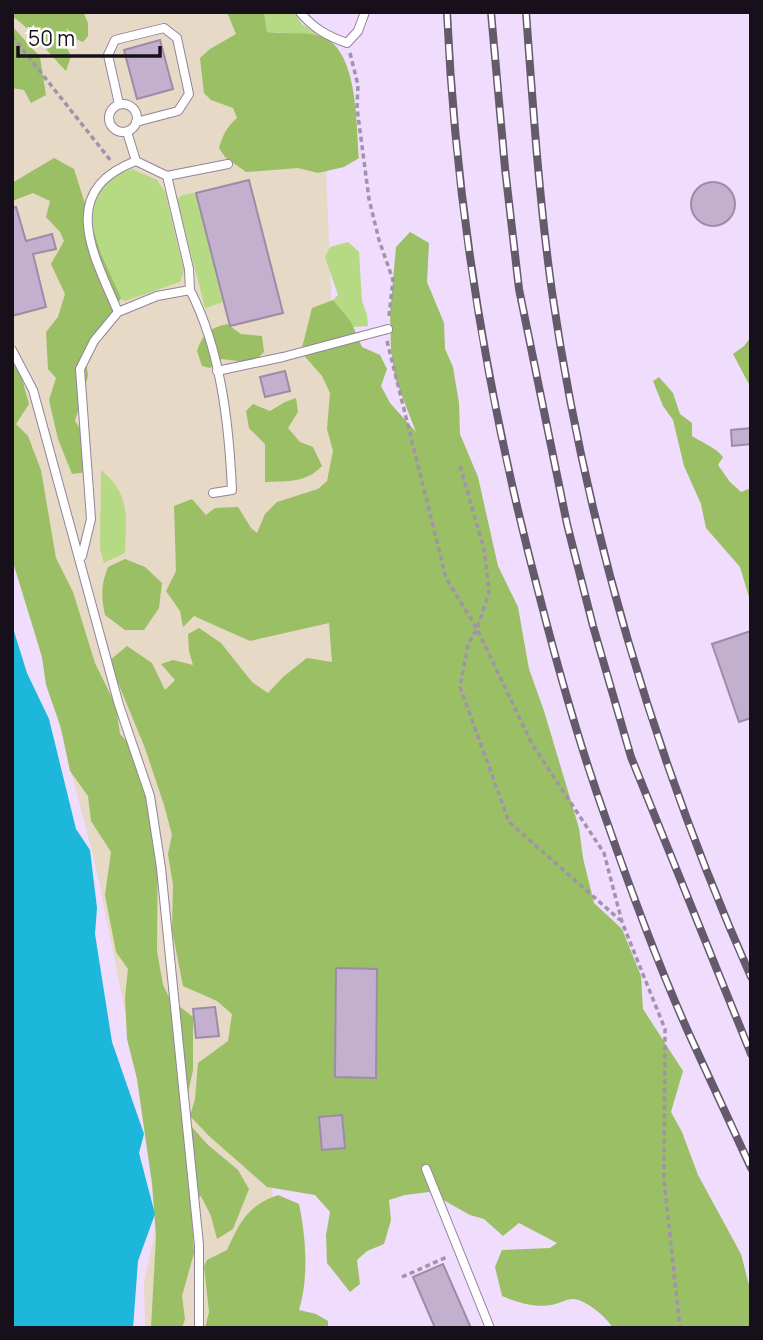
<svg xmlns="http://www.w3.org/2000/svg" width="763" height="1340" font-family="Manrope,sans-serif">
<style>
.industrial{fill:#e6d9c5}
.green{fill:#b6da83}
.forest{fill:#9abf64}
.water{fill:#1cb7da}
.building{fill:#c3b0cf;stroke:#9d8ba8;stroke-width:2}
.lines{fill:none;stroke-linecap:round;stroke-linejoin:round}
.lane-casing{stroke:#94829f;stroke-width:10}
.path{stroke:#a293ab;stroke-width:3.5;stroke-dasharray:5 3.5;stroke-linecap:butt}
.lane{stroke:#fff;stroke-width:8}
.rail-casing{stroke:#65596c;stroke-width:8}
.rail{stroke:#fff;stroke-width:5;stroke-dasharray:16;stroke-linecap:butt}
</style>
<rect width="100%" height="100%" fill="#f0dcfc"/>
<path class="industrial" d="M12,12H253L323,102L340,503L450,905L252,951L284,1328H145L144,1282L159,1213L149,1131L96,867L12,544Z"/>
<path class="green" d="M264,12H294L302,24L318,35L267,32Z
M132,169L157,180L165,192L184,271L180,282L125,301L118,298C106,268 73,206 107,180C114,175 125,172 132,169Z
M196,193L224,302L205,308L177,199L183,195Z
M348,242L359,252L362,301L367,315L368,326L353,327L333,300L338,295L325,257L330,247Z
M101,470C131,495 126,517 125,553L104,563L100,549Z"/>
<path class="forest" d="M12,12H86L84,14L88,23V36L83,42L73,38L67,28L65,44L71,56L66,71C47,52 34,31 12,16Z
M227,12H264L267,32C283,34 301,32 317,35C359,44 356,125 359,158L344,167L318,173L298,168L246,172L225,157L219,148C223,134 227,127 237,118L233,108L211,100L204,93L200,58L210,49L236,34Z
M12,26L40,57L46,95L31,103L24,90L12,88Z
M54,158L74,169L101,254L121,298L111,316L85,350L88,376L75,421L89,442L88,472L72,474L58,439L49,400L56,378L48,369L46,332L58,317L65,294L51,264L64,241L60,232L46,217L50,201L33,193L12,201V183Z
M410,232L429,243L427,282L444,323L445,349L453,367L459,403L460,434L478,477L498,566L518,607L529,669L544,711L579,828L583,858L594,903L622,929L641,976L643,1009L683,1071L671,1112L682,1132L698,1175L741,1254L751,1293V1328H613C606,1317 587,1300 573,1299C566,1299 558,1304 551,1305C535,1308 516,1302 502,1296L495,1267L502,1250L550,1248L557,1243L519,1223L503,1236L484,1219L470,1215L429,1192L405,1195L389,1200L391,1220L384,1244L367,1251L357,1260L360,1284L350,1292L327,1263L326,1235L330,1212L315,1195L267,1187L209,1136L190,1116L195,1099L198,1063L228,1041L232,1014L217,1001L183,986L172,930L173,885L168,854L172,835L164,805L145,748L109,661L127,646L152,663L165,690L175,680L161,664L173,660L193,665L189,651L188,634L199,628L221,643L252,682L268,693L283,677L307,658L332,662L329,623L250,641L194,616L183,627L180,611L166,591L176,571L174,506L192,499L206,515L215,508L238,507L251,528L257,533L265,514L277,502L318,489L327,481L333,451L327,429L330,393L322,376L301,352L312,308L333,300L351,322L362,347L380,355L387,369L381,386L390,403L416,432L395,378L391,350L390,314L396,247Z
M227,324L241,334L262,336L264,352L253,363L222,359L210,368L202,366L197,351C204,332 208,329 227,324Z
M751,337V388L733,354L744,346Z
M12,362L21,375L29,404L16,424L28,436L41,470L56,558L73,592L95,663L116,706L120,734L138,754L146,791L158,816L157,951L163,985L170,999L193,1017V1070L183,1117L207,1144L238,1170L249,1189L233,1229L217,1239L211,1216L201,1196L191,1203L194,1253L182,1296L185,1319L182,1328H151L156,1236L152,1184L137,1079L127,1039L125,997L128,969L116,952L105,895L111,852L91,821L88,796L70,771L61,728L46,685L42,657L12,559Z
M659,377L673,393L680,414L692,423V436C704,444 714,446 723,457L718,465L730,482L741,492L751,488V604L740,567L706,528L701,504L684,466L673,420L663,406L653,381Z
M296,398L298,412L288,428L300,442L313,447L322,466C306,483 288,481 265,482V444L249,428L246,411L253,404L270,411L285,402Z
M125,559L145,567L162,583L159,608L144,630H125L105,615C101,596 101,585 108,567Z
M278,1195L299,1204C306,1238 309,1277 299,1310L316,1314L328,1321V1328H205L209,1312L204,1266L207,1260L227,1250C240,1222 247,1206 278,1195Z"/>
<path class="water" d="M12,625L27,673L49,719L76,829L90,850L97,908L95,934L112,1042L144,1134L139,1153L155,1214L138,1261L133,1328H12Z"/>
<path class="building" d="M160,40L173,89L137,99L124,50Z
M249,180L283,313L230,326L196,193Z
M691 204a22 22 0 1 1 44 0a22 22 0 1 1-44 0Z
M16,207L26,241L52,234L56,249L33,254L46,307L12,316V208Z
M285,371L290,391L265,397L260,377Z
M751,428V444L732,446L731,430Z
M751,631V718L739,722L712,644Z
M336,968L377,969L376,1078L335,1077Z
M215,1007L219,1036L196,1038L193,1009Z
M342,1115L345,1148L322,1150L319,1117Z
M443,1264L471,1328H435L413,1277Z"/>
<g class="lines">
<defs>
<path id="lane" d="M300,12C313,28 327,36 347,43L358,31L365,12
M119,104L108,55L115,40L164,28L177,38L189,94L178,111L136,122
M109 118a14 14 0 1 1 28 0a14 14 0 1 1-28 0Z
M167,176L228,164
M190,290C221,350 229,424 232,490L213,493
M118,312C94,255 56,191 136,161
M12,350L33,390L119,705L150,796L161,868L199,1245V1328
M217,371L283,357L388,329
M82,556L91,519L80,369L94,341L118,312L157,296L190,290L189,269L167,176L136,161L127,132
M426,1169L490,1328"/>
</defs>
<use href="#lane" class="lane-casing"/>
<path class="path" d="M12,36L111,161
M350,53L358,85L357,108L369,199L379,240L393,280L389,316
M387,341L446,578L477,629L532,744L604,853L622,922L665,1029L664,1180L680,1328
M460,466L484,549L489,592L477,629L468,644L460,687L509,822L620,920
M402,1277L447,1257"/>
<use href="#lane" class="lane"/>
<defs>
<path id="rail" d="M447,12C456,214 489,407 541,602C560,676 581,750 607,822C632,894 659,967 690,1036C710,1080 731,1124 751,1168
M491,12L505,168L519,289L567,524L593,626L631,757L751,1054
M526,12C533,106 539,199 552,292C586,527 655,760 751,977"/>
</defs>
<use href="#rail" class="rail-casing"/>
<use href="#rail" class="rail"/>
</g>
<rect width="763" height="1340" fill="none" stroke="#17101b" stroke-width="28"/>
<path d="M18 46v10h142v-10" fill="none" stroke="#17101b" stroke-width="3.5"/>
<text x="28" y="46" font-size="21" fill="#17101b" stroke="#ffffff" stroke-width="5" paint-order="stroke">50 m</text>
</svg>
